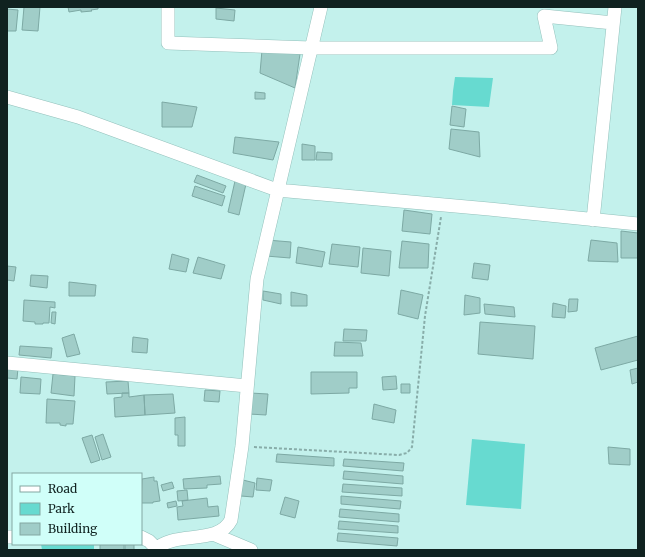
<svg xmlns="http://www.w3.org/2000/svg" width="645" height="557" font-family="Merriweather,serif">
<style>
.green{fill:#67dad0}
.building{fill:#a0cdc8;stroke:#7da9a4}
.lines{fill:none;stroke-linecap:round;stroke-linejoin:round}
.minor-casing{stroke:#93c0bb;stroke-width:14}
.path{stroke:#88ada9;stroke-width:2;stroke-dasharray:3 2;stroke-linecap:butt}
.minor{stroke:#fff;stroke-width:13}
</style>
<rect width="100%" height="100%" fill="#c3f1ec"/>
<path class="green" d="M455,77L493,78L489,107L452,105L453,91Z
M472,439L525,444L521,509L466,505Z
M41,544H94V550H42Z"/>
<path class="building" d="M24,7H40L38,31L22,30Z
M68,7H98V9L91,10L92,11L81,12V10L69,12Z
M216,8L235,10L234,21L216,19Z
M7,9L18,10L16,31H7V32Z
M262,50L300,54L295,88L260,73Z
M255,92L265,93V99H255Z
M162,102L197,107L192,127H162Z
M452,106L466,109L464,127L450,125Z
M451,129L479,132L480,157L449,149Z
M235,137L279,142L273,160L233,153Z
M302,144L315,146V160H302Z
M317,152L332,153V160H316Z
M197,175L226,186L223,193L194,182Z
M235,181L246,184L239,215L228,212Z
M195,186L225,196L222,206L192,196Z
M404,210L432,214L430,234L402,231Z
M621,231L638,233V258H621Z
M267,240L291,242L290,258L266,256Z
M591,240L617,243L618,262L588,261Z
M402,241L429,244L428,268H399Z
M332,244L360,247L358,267L329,264Z
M298,247L325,252L322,267L296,263Z
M363,248L391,251L389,276L361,273Z
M172,254L189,259L186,272L169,269Z
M198,257L225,265L221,279L193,273Z
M474,263L490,265L488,280L472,278Z
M7,266L16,267L14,281L7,280Z
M31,275L48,276L47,288L30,286Z
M69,282L96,285L95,296H69Z
M401,290L423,295L418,319L398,314Z
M263,291L281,294V304L263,300Z
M291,292L307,295V306H291Z
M465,295L480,298V313L464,315Z
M569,299H578L577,311L568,312Z
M24,300L55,302V308L50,307L49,323H43V324H35V322L23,321Z
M553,303L566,306L565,318L552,317Z
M484,304L514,307L515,317L485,314Z
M52,312H56L55,324L51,323Z
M480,322L535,326L533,359L478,354Z
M344,329L367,330L366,341H343Z
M74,334L80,354L67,357L62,338Z
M638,336V360L601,370L595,348Z
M133,337L148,339L147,353L132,352Z
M335,342L361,343L363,356H334Z
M20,346L52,348L51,358L19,355Z
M7,367L18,368L17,379L7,378Z
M638,368V382L632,384L630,370Z
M311,372H357V388H349V393L311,394Z
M53,374L75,376L74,396L51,393Z
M396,376L397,389L383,390L382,377Z
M21,377L41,379L40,394L20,393Z
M128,381L129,393L107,394L106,382Z
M401,384H410V393H401Z
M205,390L220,391L219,402L204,401Z
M122,393H129V397L144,395L145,415L115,417L114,398L122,397Z
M250,393L268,394L266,415L249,414Z
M173,394L175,413L145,415L144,395Z
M47,399L75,401L73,424H66V426L60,425V423H46Z
M374,404L396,410L394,423L372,419Z
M185,417V446H178V435H175V418Z
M103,434L111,457L102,460L95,437Z
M92,435L100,460L91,463L82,438Z
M608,447L630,449V465L609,464Z
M277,454L334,458V466L276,462Z
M344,459L404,463L403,471L343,466Z
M344,471L403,476V484L343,479Z
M220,476L221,484L207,485V488L184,489L183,479Z
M154,477V481H157L160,501L153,502V503H141L142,479Z
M257,478L272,480L270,491L256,490Z
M243,480L255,483L253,497L241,496Z
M172,482L174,488L163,491L161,485Z
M343,484L402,488V496L342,492Z
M187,490L188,500L178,501L177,491Z
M341,496L401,501L400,509L341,504Z
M285,497L299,501L295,518L280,514Z
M207,498L208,507L218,506L219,516L178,520L177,507L183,506L182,501Z
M176,501L177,506L168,508L167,503Z
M340,509L399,514V522L339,517Z
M339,521L398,526V533L338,529Z
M338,533L398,538L397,546L337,541Z
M100,544H124V550H100Z
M125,544H134V550H125Z"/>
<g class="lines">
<defs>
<path id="minor" d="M168,7V43L311,48H551L544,16L613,23
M7,97L78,117L277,190L489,209L638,224
M593,220L615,7
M7,363L247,386
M213,534L251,550
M7,537H13
M141,537L149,541L156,548
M155,550C174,530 218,546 231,520L242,446L257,279L321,7"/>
</defs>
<use href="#minor" class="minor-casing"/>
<path class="path" d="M254,447L399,455L407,453L412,447L425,316L441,217"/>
<use href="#minor" class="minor"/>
</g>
<rect width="645" height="557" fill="none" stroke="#102220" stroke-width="16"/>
<rect x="12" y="473" width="130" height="72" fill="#d0fff9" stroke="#83a7a2"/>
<rect x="20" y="486" width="20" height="6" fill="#ffffff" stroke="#83a7a2"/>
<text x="48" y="493" font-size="12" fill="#102220">Road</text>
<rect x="20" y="503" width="20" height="12" fill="#67dad0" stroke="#83a7a2"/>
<text x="48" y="513" font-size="12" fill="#102220">Park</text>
<rect x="20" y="523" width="20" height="12" fill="#a0cdc8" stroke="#83a7a2"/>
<text x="48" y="533" font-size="12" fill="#102220">Building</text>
</svg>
